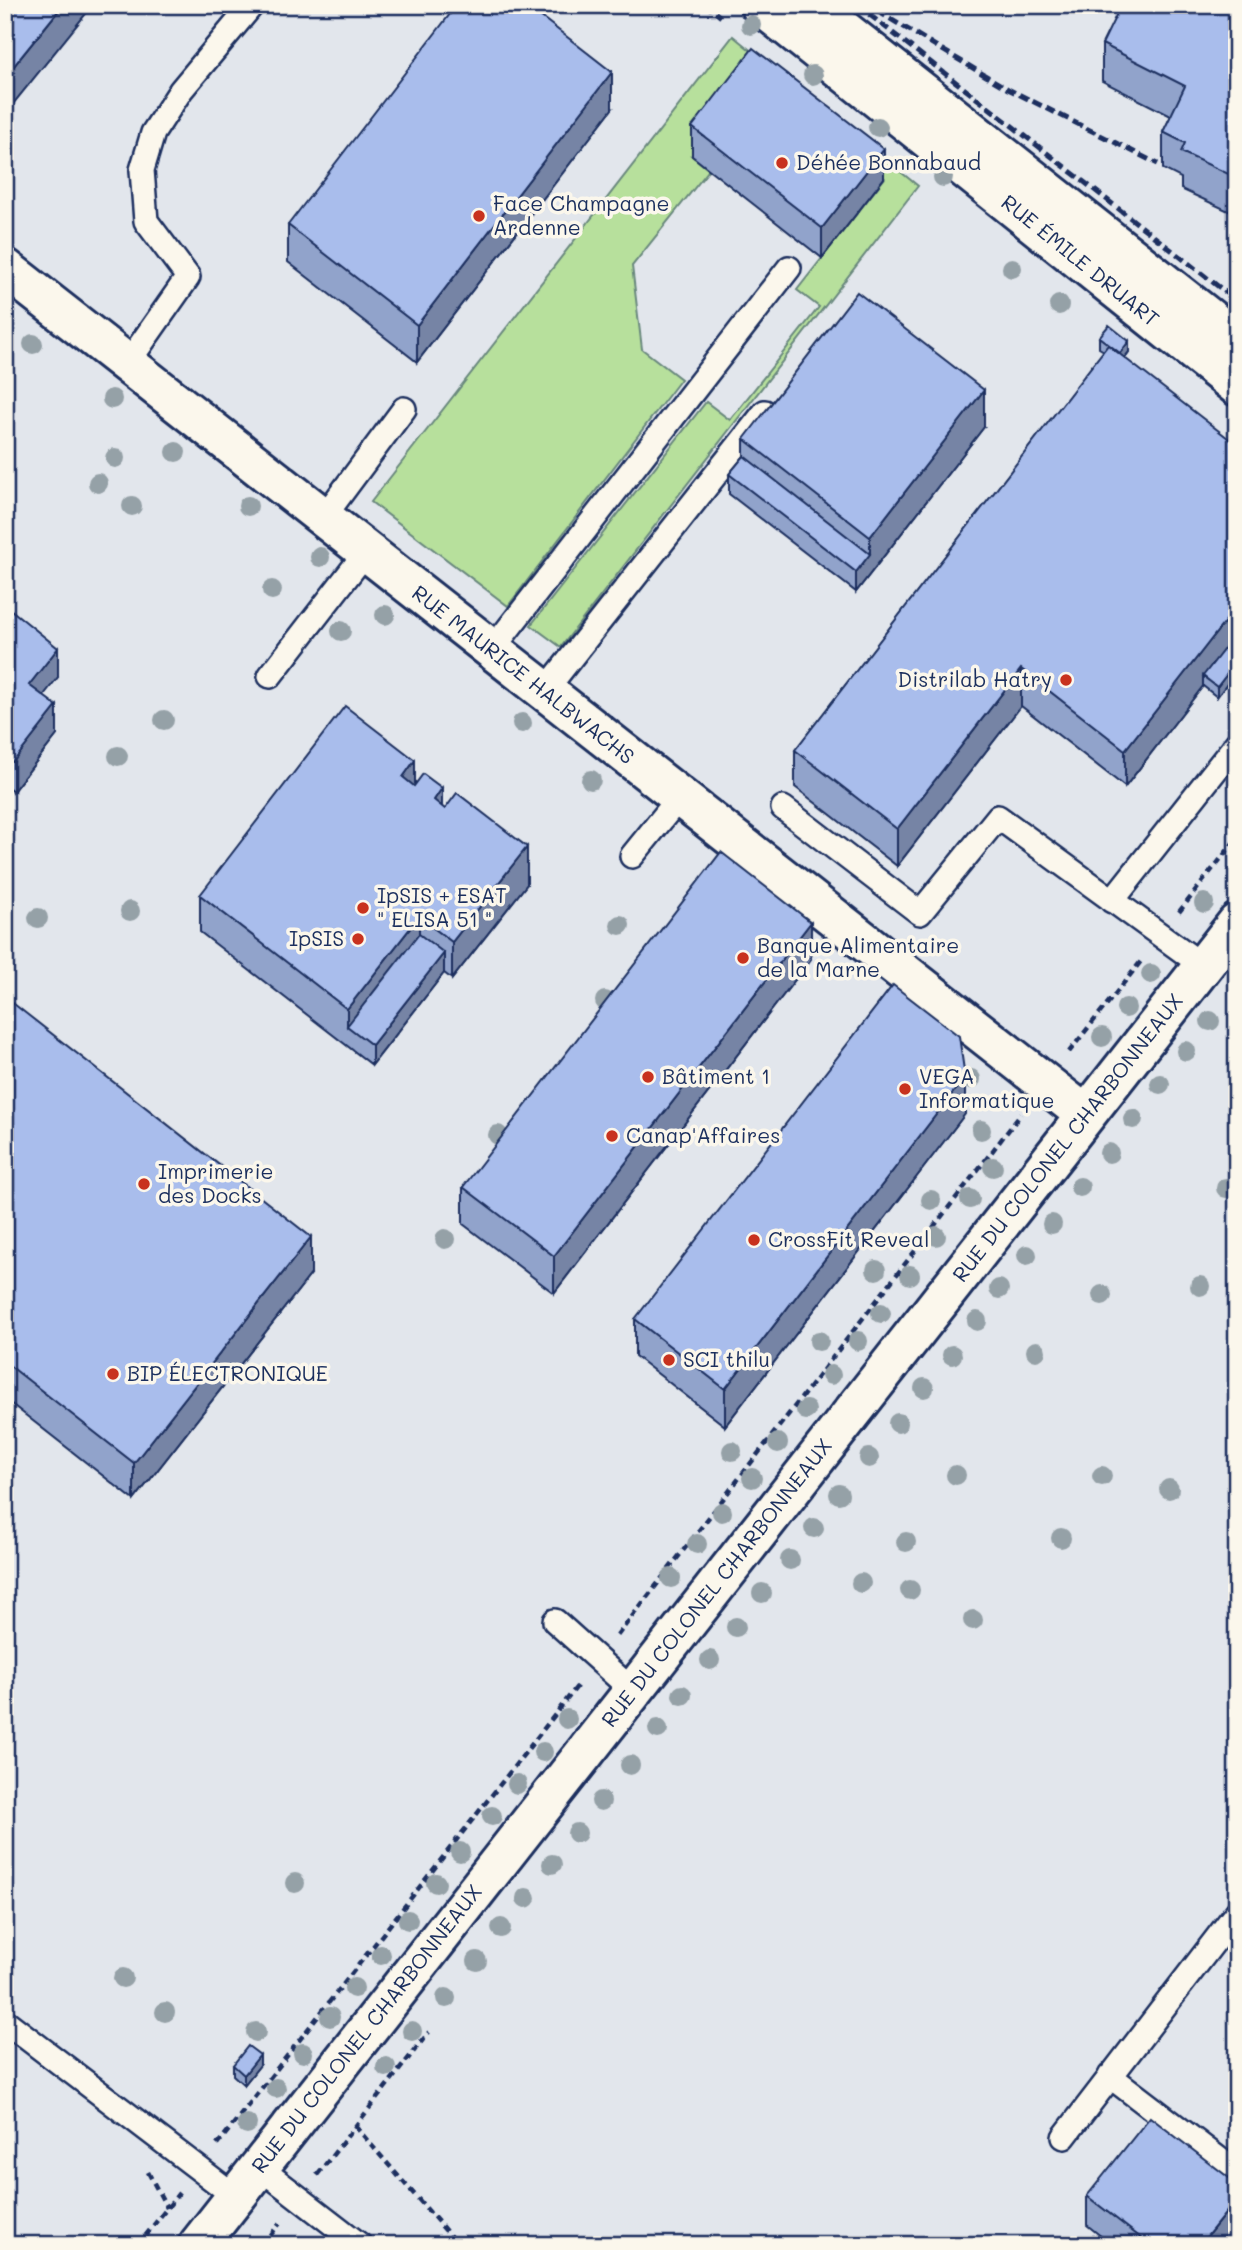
<svg xmlns="http://www.w3.org/2000/svg" width="1242" height="2250" font-family="Mali,sans-serif">
<style>
.built{fill:#e2e6ec}
.green{fill:#b7e09c;stroke:#69887d;stroke-width:2}
.lines{fill:none;stroke-linecap:round;stroke-linejoin:round}
.service-casing{stroke:#1b2f5e;stroke-width:28}
.minor-casing{stroke:#1b2f5e;stroke-width:44}
.path{stroke:#1b2f5e;stroke-width:4.5;stroke-dasharray:7 5;stroke-linecap:butt}
.service{stroke:#fbf7ec;stroke-width:23}
.minor{stroke:#fbf7ec;stroke-width:38}
.rail{stroke:#1b2f5e;stroke-width:5;stroke-dasharray:10 5;stroke-linecap:butt}
.tree{fill:#95a1a7}
.wall{fill:#91a3cb;stroke:#1b2f5e;stroke-width:2}
.shaded-wall{fill:#7684a5;stroke:#1b2f5e;stroke-width:2}
.building{fill:#a9bdec;stroke:#1b2f5e;stroke-width:2}
.poi-dot{fill:#c8321e;stroke:#fbf7ec;stroke-width:2.5}
.labels{text-anchor:middle;stroke-width:7;stroke-linejoin:round;paint-order:stroke}
.poi-label{font-size:21px;fill:#1b2f5e;stroke:#fbf7ec;text-anchor:start}
.street-label{font-size:21px;fill:#1b2f5e;stroke:#fbf7ec}
</style>
<rect width="100%" height="100%" fill="#fbf7ec"/>
<filter id="ink" filterUnits="userSpaceOnUse"><feTurbulence type="fractalNoise" baseFrequency=".0143" numOctaves="2"/><feDisplacementMap in="SourceGraphic" scale="14" xChannelSelector="R" yChannelSelector="G"/><feConvolveMatrix kernelMatrix="1 2 1 2 8 2 1 2 1" color-interpolation-filters="sRGB"/></filter>
<g filter="url(#ink)">
<path class="built" d="M5,5H1237V2245H5Z"/>
<path class="green" d="M733,36L918,186L561,647L531,625L706,402L730,420L819,307L797,290L884,179L692,156L709,170L632,266L642,349L681,379L508,606L371,502Z"/>
<g class="lines">
<defs>
<path id="service" d="M127,364L188,277L146,221L142,170L153,133L181,90L252,5
M323,518L404,409
M491,651L789,268
M270,676L366,552
M544,692L765,412
M783,808L920,913L998,817L1203,966
M632,856L679,798
M1112,901L1237,743
M555,1621L632,1690
M5,2021L236,2197
M1110,2076L1237,2173
M1064,2137L1237,1912
M259,2167L360,2245"/>
<path id="minor" d="M760,5L1237,386
M812,5L1237,340
M5,268L1086,1115
M198,2245L1237,923"/>
</defs>
<use href="#service" class="service-casing"/>
<use href="#minor" class="minor-casing"/>
<path class="path" d="M706,5L722,18
M1179,912L1237,838
M1069,1052L1142,960
M617,1636L1021,1114
M355,2126L458,2245
M217,2145L579,1684
M148,2172L167,2208
M317,2175L429,2032
M138,2245L179,2193
M263,2245L280,2223"/>
<use href="#service" class="service"/>
<use href="#minor" class="minor"/>
<path class="rail" d="M857,5L1237,301
M877,11L1008,89L1158,164"/>
</g>
<g class="tree">
<circle cx="751" cy="25" r="10"/>
<circle cx="813" cy="75" r="10"/>
<circle cx="878" cy="127" r="10"/>
<circle cx="943" cy="177" r="10"/>
<circle cx="1012" cy="268" r="10"/>
<circle cx="1059" cy="305" r="10"/>
<circle cx="33" cy="344" r="10"/>
<circle cx="112" cy="399" r="10"/>
<circle cx="176" cy="452" r="10"/>
<circle cx="115" cy="458" r="10"/>
<circle cx="98" cy="483" r="10"/>
<circle cx="132" cy="506" r="10"/>
<circle cx="248" cy="506" r="10"/>
<circle cx="320" cy="557" r="10"/>
<circle cx="272" cy="590" r="10"/>
<circle cx="385" cy="615" r="10"/>
<circle cx="341" cy="631" r="10"/>
<circle cx="164" cy="720" r="10"/>
<circle cx="522" cy="723" r="10"/>
<circle cx="118" cy="756" r="10"/>
<circle cx="591" cy="780" r="10"/>
<circle cx="1204" cy="903" r="10"/>
<circle cx="130" cy="911" r="10"/>
<circle cx="38" cy="918" r="10"/>
<circle cx="620" cy="925" r="10"/>
<circle cx="1151" cy="974" r="10"/>
<circle cx="605" cy="1001" r="10"/>
<circle cx="1126" cy="1008" r="10"/>
<circle cx="1210" cy="1021" r="10"/>
<circle cx="1102" cy="1037" r="10"/>
<circle cx="1186" cy="1051" r="10"/>
<circle cx="971" cy="1079" r="10"/>
<circle cx="1160" cy="1084" r="10"/>
<circle cx="1133" cy="1119" r="10"/>
<circle cx="981" cy="1130" r="10"/>
<circle cx="498" cy="1135" r="10"/>
<circle cx="1109" cy="1153" r="10"/>
<circle cx="993" cy="1167" r="10"/>
<circle cx="1080" cy="1187" r="10"/>
<circle cx="1226" cy="1188" r="10"/>
<circle cx="970" cy="1199" r="10"/>
<circle cx="931" cy="1200" r="10"/>
<circle cx="1052" cy="1224" r="10"/>
<circle cx="936" cy="1236" r="10"/>
<circle cx="445" cy="1239" r="10"/>
<circle cx="1027" cy="1255" r="10"/>
<circle cx="876" cy="1270" r="10"/>
<circle cx="910" cy="1275" r="10"/>
<circle cx="1200" cy="1286" r="10"/>
<circle cx="999" cy="1289" r="10"/>
<circle cx="1102" cy="1295" r="10"/>
<circle cx="881" cy="1313" r="10"/>
<circle cx="977" cy="1321" r="10"/>
<circle cx="819" cy="1341" r="10"/>
<circle cx="858" cy="1341" r="10"/>
<circle cx="1036" cy="1351" r="10"/>
<circle cx="952" cy="1355" r="10"/>
<circle cx="831" cy="1375" r="10"/>
<circle cx="924" cy="1388" r="10"/>
<circle cx="806" cy="1410" r="10"/>
<circle cx="898" cy="1423" r="10"/>
<circle cx="778" cy="1443" r="10"/>
<circle cx="732" cy="1451" r="10"/>
<circle cx="869" cy="1458" r="10"/>
<circle cx="956" cy="1475" r="10"/>
<circle cx="1102" cy="1476" r="10"/>
<circle cx="752" cy="1478" r="10"/>
<circle cx="1169" cy="1489" r="10"/>
<circle cx="839" cy="1494" r="10"/>
<circle cx="722" cy="1512" r="10"/>
<circle cx="814" cy="1528" r="10"/>
<circle cx="1061" cy="1538" r="10"/>
<circle cx="906" cy="1542" r="10"/>
<circle cx="697" cy="1544" r="10"/>
<circle cx="790" cy="1560" r="10"/>
<circle cx="671" cy="1578" r="10"/>
<circle cx="861" cy="1583" r="10"/>
<circle cx="910" cy="1590" r="10"/>
<circle cx="762" cy="1593" r="10"/>
<circle cx="973" cy="1620" r="10"/>
<circle cx="736" cy="1627" r="10"/>
<circle cx="710" cy="1660" r="10"/>
<circle cx="682" cy="1695" r="10"/>
<circle cx="567" cy="1719" r="10"/>
<circle cx="658" cy="1729" r="10"/>
<circle cx="543" cy="1752" r="10"/>
<circle cx="630" cy="1765" r="10"/>
<circle cx="517" cy="1784" r="10"/>
<circle cx="601" cy="1801" r="10"/>
<circle cx="492" cy="1816" r="10"/>
<circle cx="577" cy="1833" r="10"/>
<circle cx="460" cy="1852" r="10"/>
<circle cx="552" cy="1864" r="10"/>
<circle cx="295" cy="1883" r="10"/>
<circle cx="436" cy="1883" r="10"/>
<circle cx="526" cy="1898" r="10"/>
<circle cx="408" cy="1920" r="10"/>
<circle cx="501" cy="1928" r="10"/>
<circle cx="381" cy="1955" r="10"/>
<circle cx="477" cy="1961" r="10"/>
<circle cx="123" cy="1978" r="10"/>
<circle cx="354" cy="1988" r="10"/>
<circle cx="446" cy="1998" r="10"/>
<circle cx="165" cy="2012" r="10"/>
<circle cx="330" cy="2017" r="10"/>
<circle cx="412" cy="2031" r="10"/>
<circle cx="256" cy="2032" r="10"/>
<circle cx="303" cy="2053" r="10"/>
<circle cx="386" cy="2067" r="10"/>
<circle cx="276" cy="2088" r="10"/>
<circle cx="247" cy="2124" r="10"/>
</g>
<path class="wall" d="M1237,5V215L1181,189V178L1163,169V132L1171,116L1102,81V44Z
M612,109L417,362L288,262V225Z
M692,127L884,178L822,258L692,156Z
M1099,337L1129,352L1125,358L1237,643L1217,697L1203,686L1125,787L1021,706L897,866L795,787V750L1104,351L1099,348Z
M984,427L856,592L729,494V474L744,456V439Z
M5,605L58,677L43,695L57,735L13,791L5,785Z
M415,784L527,884L452,979L444,973L372,1065L200,932V895Z
M811,959L554,1293L463,1224V1187Z
M5,997L311,1274L134,1500L5,1399Z
M965,1114L725,1426L635,1356V1319Z
M233,2065H260L244,2085L233,2075Z
M1087,2196L1223,2245H1112L1087,2225Z"/>
<path class="shaded-wall" d="M63,5H93L5,114V77Z
M612,72V109L417,362V325Z
M884,149V178L822,258V228Z
M1129,341V352L1120,363V353Z
M984,390V427L856,592V572L870,554V537Z
M1237,606V643L1208,680L1203,676V686L1125,787V750Z
M58,648V677L29,714V685Z
M1237,661V671L1217,697V687Z
M1021,669V706L897,866V829Z
M57,706V735L13,791V762Z
M415,760V797L403,777Z
M442,788V825L434,800Z
M527,847V884L452,979V942Z
M419,917V954L347,1026V1009Z
M811,922V959L554,1293V1256Z
M444,953V973L372,1065V1045Z
M965,1077V1114L725,1426V1389Z
M311,1237V1274L134,1500V1463Z
M260,2055V2065L244,2085V2075Z
M1237,2199V2228L1223,2245H1200Z"/>
<path class="building" d="M5,5H63L5,77Z
M457,5H526L612,72L417,325L288,225Z
M1121,5H1237V178L1181,152L1185,143L1163,132L1185,86L1102,44Z
M753,48L884,149L822,228L692,127Z
M857,292L984,390L870,537L744,439Z
M1109,325L1129,341L1120,353L1099,337Z
M1108,345L1237,445V606L1125,750L1021,669L897,829L795,750Z
M744,456L870,554L856,572L729,474Z
M5,605L58,648L29,685L57,706L13,762L5,756Z
M1231,640L1237,645V661L1217,687L1203,676Z
M345,706L415,760L403,777L414,786L423,774L442,788L434,800L445,809L457,793L527,847L452,942L419,917L347,1009L200,895Z
M721,852L811,922L554,1256L463,1187Z
M419,934L444,953L372,1045L347,1026Z
M893,985L959,1036L965,1077L725,1389L635,1319Z
M5,997L311,1237L134,1463L5,1362Z
M248,2046L260,2055L244,2075L233,2065Z
M1150,2117L1237,2184V2199L1200,2245H1150L1087,2196Z"/>
</g>
<g class="poi-dot">
<circle cx="782" cy="163" r="7"/>
<circle cx="479" cy="216" r="7"/>
<circle cx="1066" cy="680" r="7"/>
<circle cx="363" cy="908" r="7"/>
<circle cx="358" cy="939" r="7"/>
<circle cx="743" cy="958" r="7"/>
<circle cx="648" cy="1077" r="7"/>
<circle cx="905" cy="1089" r="7"/>
<circle cx="612" cy="1136" r="7"/>
<circle cx="144" cy="1184" r="7"/>
<circle cx="754" cy="1240" r="7"/>
<circle cx="669" cy="1360" r="7"/>
<circle cx="113" cy="1374" r="7"/>
</g>
<g class="labels">
<g class="poi-label">
<text x="796" y="170">Déhée Bonnabaud</text>
<text x="493" y="211">Face Champagne<tspan x="493" dy="24">Ardenne</tspan></text>
<text x="1052" y="687" text-anchor="end">Distrilab Hatry</text>
<text x="377" y="903">IpSIS + ESAT<tspan x="377" dy="24">" ELISA 51 "</tspan></text>
<text x="344" y="946" text-anchor="end">IpSIS</text>
<text x="757" y="953">Banque Alimentaire<tspan x="757" dy="24">de la Marne</tspan></text>
<text x="662" y="1084">Bâtiment 1</text>
<text x="919" y="1084">VEGA<tspan x="919" dy="24">Informatique</tspan></text>
<text x="626" y="1143">Canap'Affaires</text>
<text x="158" y="1179">Imprimerie<tspan x="158" dy="24">des Docks</tspan></text>
<text x="768" y="1247">CrossFit Reveal</text>
<text x="683" y="1367">SCI thilu</text>
<text x="127" y="1381">BIP ÉLECTRONIQUE</text>
</g>
<g class="street-label">
<text transform="translate(1080 261) rotate(39)" y="7">RUE ÉMILE DRUART</text>
<text transform="translate(523 675) rotate(38)" y="7">RUE MAURICE HALBWACHS</text>
<text transform="translate(1068 1138) rotate(-52)" y="7">RUE DU COLONEL CHARBONNEAUX</text>
<text transform="translate(717 1583) rotate(-52)" y="7">RUE DU COLONEL CHARBONNEAUX</text>
<text transform="translate(367 2029) rotate(-52)" y="7">RUE DU COLONEL CHARBONNEAUX</text>
</g>
</g>
<rect width="1242" height="2250" fill="none" stroke="#fbf7ec" stroke-width="28"/>
<rect x="14" y="14" width="1214" height="2222" fill="none" stroke="#1b2f5e" stroke-width="2.5" filter="url(#ink)"/>
</svg>
